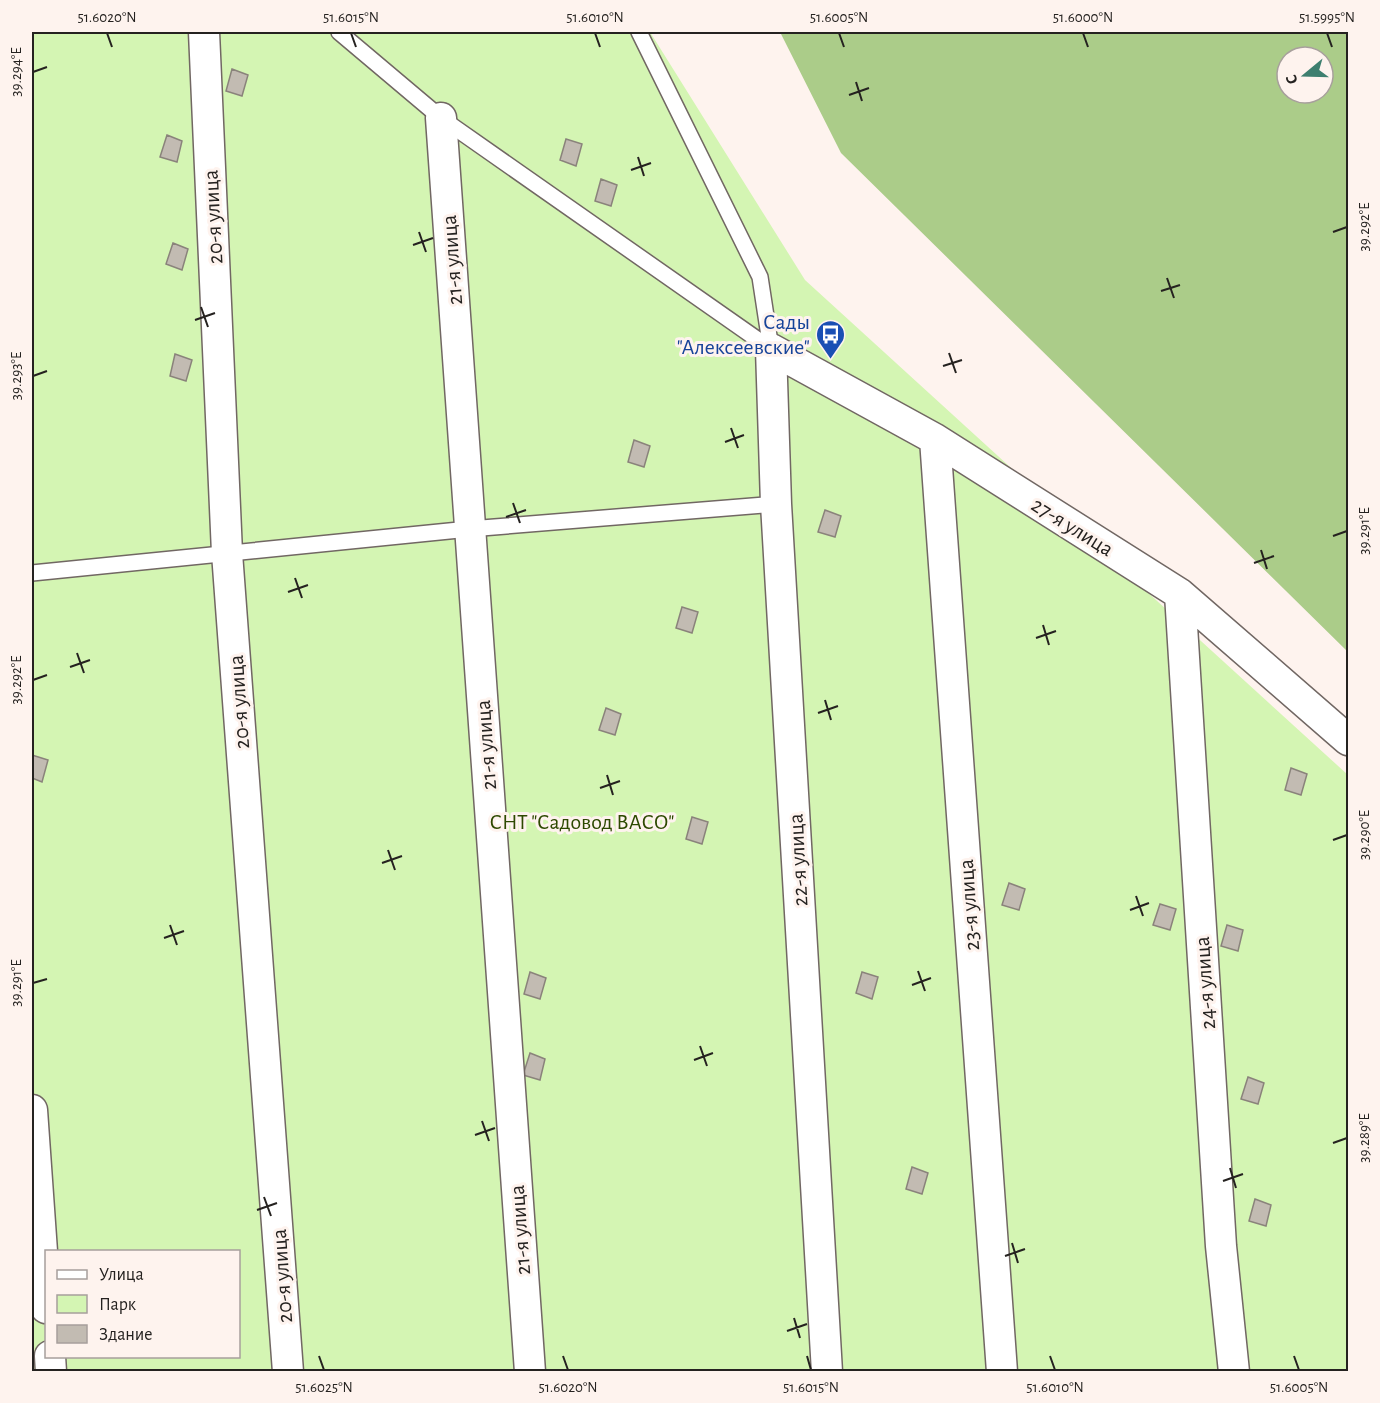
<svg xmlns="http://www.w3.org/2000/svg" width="1380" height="1403" font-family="'Alegreya Sans',sans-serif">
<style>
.green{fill:#d4f5b3;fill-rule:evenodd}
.forest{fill:#abcc89;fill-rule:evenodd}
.building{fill:#c2bbb2;stroke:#8a837b;stroke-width:1.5}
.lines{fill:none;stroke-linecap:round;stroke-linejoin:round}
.service-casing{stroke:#716763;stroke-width:18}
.minor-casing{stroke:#716763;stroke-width:33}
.service{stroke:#fff;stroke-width:15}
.minor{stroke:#fff;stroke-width:30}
.ticks{fill:none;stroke:#252220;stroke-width:2}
.labels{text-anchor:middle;stroke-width:6;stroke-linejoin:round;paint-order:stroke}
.street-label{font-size:22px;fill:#252220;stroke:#fef3ee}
.transit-label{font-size:22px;fill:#164399;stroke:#fef3ee;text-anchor:end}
.park-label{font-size:22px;fill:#2d4900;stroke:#fef3ee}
.neatline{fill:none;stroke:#252220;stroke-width:2}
.ticks-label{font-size:15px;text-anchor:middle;fill:#252220}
</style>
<rect width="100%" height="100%" fill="#fef3ee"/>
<path class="green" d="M32,32H650L805,280L1348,775V1371H32ZM46,1252H238V1356H46Z"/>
<path class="forest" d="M780,32H1348V652L841,153ZM1287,57H1323V93H1287Z"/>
<path class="building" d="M232,69L248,75L242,96L226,91Z
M167,135L182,141L177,162L160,157Z
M566,139L582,144L576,166L560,160Z
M601,179L617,185L611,206L595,201Z
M173,243L188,249L182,270L166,264Z
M175,354L192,360L186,381L170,376Z
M634,440L650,446L644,467L628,462Z
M825,510L841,516L835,537L818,532Z
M682,607L698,612L692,633L676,628Z
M606,708L621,714L615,735L599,730Z
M32,755L48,760L42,782L32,778Z
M1291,768L1307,774L1301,795L1285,790Z
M692,817L708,822L702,844L686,839Z
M1009,883L1025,889L1019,910L1002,905Z
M1160,904L1176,909L1170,930L1153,925Z
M1227,925L1243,930L1238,951L1221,946Z
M530,972L546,978L540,999L524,994Z
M862,972L878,977L872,999L856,993Z
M530,1053L545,1059L540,1080L523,1075Z
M1248,1077L1264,1083L1258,1104L1241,1099Z
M912,1167L928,1173L922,1194L906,1189Z
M1255,1199L1271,1205L1266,1226L1249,1221Z"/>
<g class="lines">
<defs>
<path id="service" d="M339,32L441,118L771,349
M639,32L760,277L771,349
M32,573L469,529L776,504"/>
<path id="minor" d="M204,32L227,553L288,1372
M441,118L530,1372
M771,349L776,504L827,1372
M771,349L935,439L1180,594L1348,740
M935,439L1002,1372
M1180,594L1221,1246L1234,1372
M32,1110L46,1308
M50,1356L51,1372"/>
</defs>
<use href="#service" class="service-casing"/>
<use href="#minor" class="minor-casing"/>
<use href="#service" class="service"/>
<use href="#minor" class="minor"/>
</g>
<path class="ticks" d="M107,33L112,47M351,33L356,47M595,33L600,47M839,33L844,47M1083,33L1088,47M1327,33L1332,47M33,72L47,67M856,82L862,101M849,95L869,88M638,157L644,176M631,170L651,163M419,232L426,252M1333,232L1347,227M413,245L433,238M1167,278L1174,298M1161,291L1180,285M201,307L208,327M195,320L215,313M949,353L956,373M943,366L962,360M33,376L47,371M731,428L738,448M725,442L744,435M513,503L520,523M506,517L526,510M1333,536L1347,531M1261,550L1267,569M1254,563L1274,556M295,578L302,598M288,592L308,585M1043,625L1049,645M1036,638L1056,631M77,653L84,673M70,667L90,660M33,680L47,675M825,700L831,720M818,713L838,706M607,775L613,795M600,788L620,781M1333,840L1347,835M388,850L395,870M382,863L402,856M1136,896L1143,916M1130,910L1149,903M170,925L177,945M164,938L184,931M918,971L925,991M33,983L47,979M912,985L931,978M700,1046L707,1066M694,1060L713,1053M482,1121L489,1141M475,1135L495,1128M1333,1143L1347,1138M1230,1168L1236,1188M1223,1181L1243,1174M264,1197L271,1216M257,1210L277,1203M1012,1243L1018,1263M1005,1256L1025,1249M794,1318L800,1338M787,1331L807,1324M319,1356L324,1370M563,1356L568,1370M807,1356L811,1370M1050,1356L1055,1370M1294,1356L1299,1370"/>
<defs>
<symbol id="bus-pin" viewBox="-11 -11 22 30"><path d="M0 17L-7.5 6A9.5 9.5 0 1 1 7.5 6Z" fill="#1a4fb4" stroke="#fef3ee"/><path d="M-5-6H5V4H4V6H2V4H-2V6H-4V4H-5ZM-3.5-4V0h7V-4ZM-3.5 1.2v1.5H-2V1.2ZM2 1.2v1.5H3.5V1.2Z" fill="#fff"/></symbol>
</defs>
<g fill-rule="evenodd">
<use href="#bus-pin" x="814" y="318" width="33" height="45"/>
</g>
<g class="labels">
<g class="street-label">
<text transform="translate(212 217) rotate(-93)" y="8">20-я улица</text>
<text transform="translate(451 260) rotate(-94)" y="8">21-я улица</text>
<text transform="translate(1073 526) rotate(32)" y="8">27-я улица</text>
<text transform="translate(238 702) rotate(-94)" y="8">20-я улица</text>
<text transform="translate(485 745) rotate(-94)" y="8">21-я улица</text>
<text transform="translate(797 860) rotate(-93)" y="8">22-я улица</text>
<text transform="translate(968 905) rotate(-94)" y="8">23-я улица</text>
<text transform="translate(1204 983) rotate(-94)" y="8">24-я улица</text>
<text transform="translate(519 1230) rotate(-94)" y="8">21-я улица</text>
<text transform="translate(281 1276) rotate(-94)" y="8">20-я улица</text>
</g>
<g class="transit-label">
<text x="810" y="329">Сады<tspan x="810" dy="25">"Алексеевские"</tspan></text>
</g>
<g class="park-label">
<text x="582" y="829">СНТ "Садовод ВАСО"</text>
</g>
</g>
<rect width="1380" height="1403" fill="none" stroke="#fef3ee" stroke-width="66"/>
<rect x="45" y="1250" width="195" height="108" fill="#fef3ee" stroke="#a79f9c" stroke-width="1.5"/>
<rect x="57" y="1270" width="30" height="9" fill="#ffffff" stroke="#a79f9c" stroke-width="1.5"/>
<text x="99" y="1280" font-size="18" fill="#252220">Улица</text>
<rect x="57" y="1295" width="30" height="18" fill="#d4f5b3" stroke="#a79f9c" stroke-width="1.5"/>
<text x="99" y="1310" font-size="18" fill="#252220">Парк</text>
<rect x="57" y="1325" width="30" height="18" fill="#c2bbb2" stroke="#a79f9c" stroke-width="1.5"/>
<text x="99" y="1340" font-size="18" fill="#252220">Здание</text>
<g transform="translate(1305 75) rotate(251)"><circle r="28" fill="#fef3ee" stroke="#a79f9c" stroke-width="1.5"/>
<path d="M0-4.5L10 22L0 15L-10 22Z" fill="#3e7f6f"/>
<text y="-9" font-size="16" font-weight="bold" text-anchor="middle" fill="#252220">С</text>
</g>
<rect x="33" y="33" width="1314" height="1337" class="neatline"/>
<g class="ticks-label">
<text x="107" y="22">51.6020°N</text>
<text x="351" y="22">51.6015°N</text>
<text x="595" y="22">51.6010°N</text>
<text x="839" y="22">51.6005°N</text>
<text x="1083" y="22">51.6000°N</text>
<text x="1327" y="22">51.5995°N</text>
<text transform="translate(16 72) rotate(-90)" y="5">39.294°E</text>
<text transform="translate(1364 227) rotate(-90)" y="5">39.292°E</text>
<text transform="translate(16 376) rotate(-90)" y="5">39.293°E</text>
<text transform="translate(1364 531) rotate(-90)" y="5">39.291°E</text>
<text transform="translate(16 680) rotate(-90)" y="5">39.292°E</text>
<text transform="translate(1364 835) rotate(-90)" y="5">39.290°E</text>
<text transform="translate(16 983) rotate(-90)" y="5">39.291°E</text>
<text transform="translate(1364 1138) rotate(-90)" y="5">39.289°E</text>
<text x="324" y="1392">51.6025°N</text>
<text x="568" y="1392">51.6020°N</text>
<text x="811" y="1392">51.6015°N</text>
<text x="1055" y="1392">51.6010°N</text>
<text x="1299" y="1392">51.6005°N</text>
</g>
</svg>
